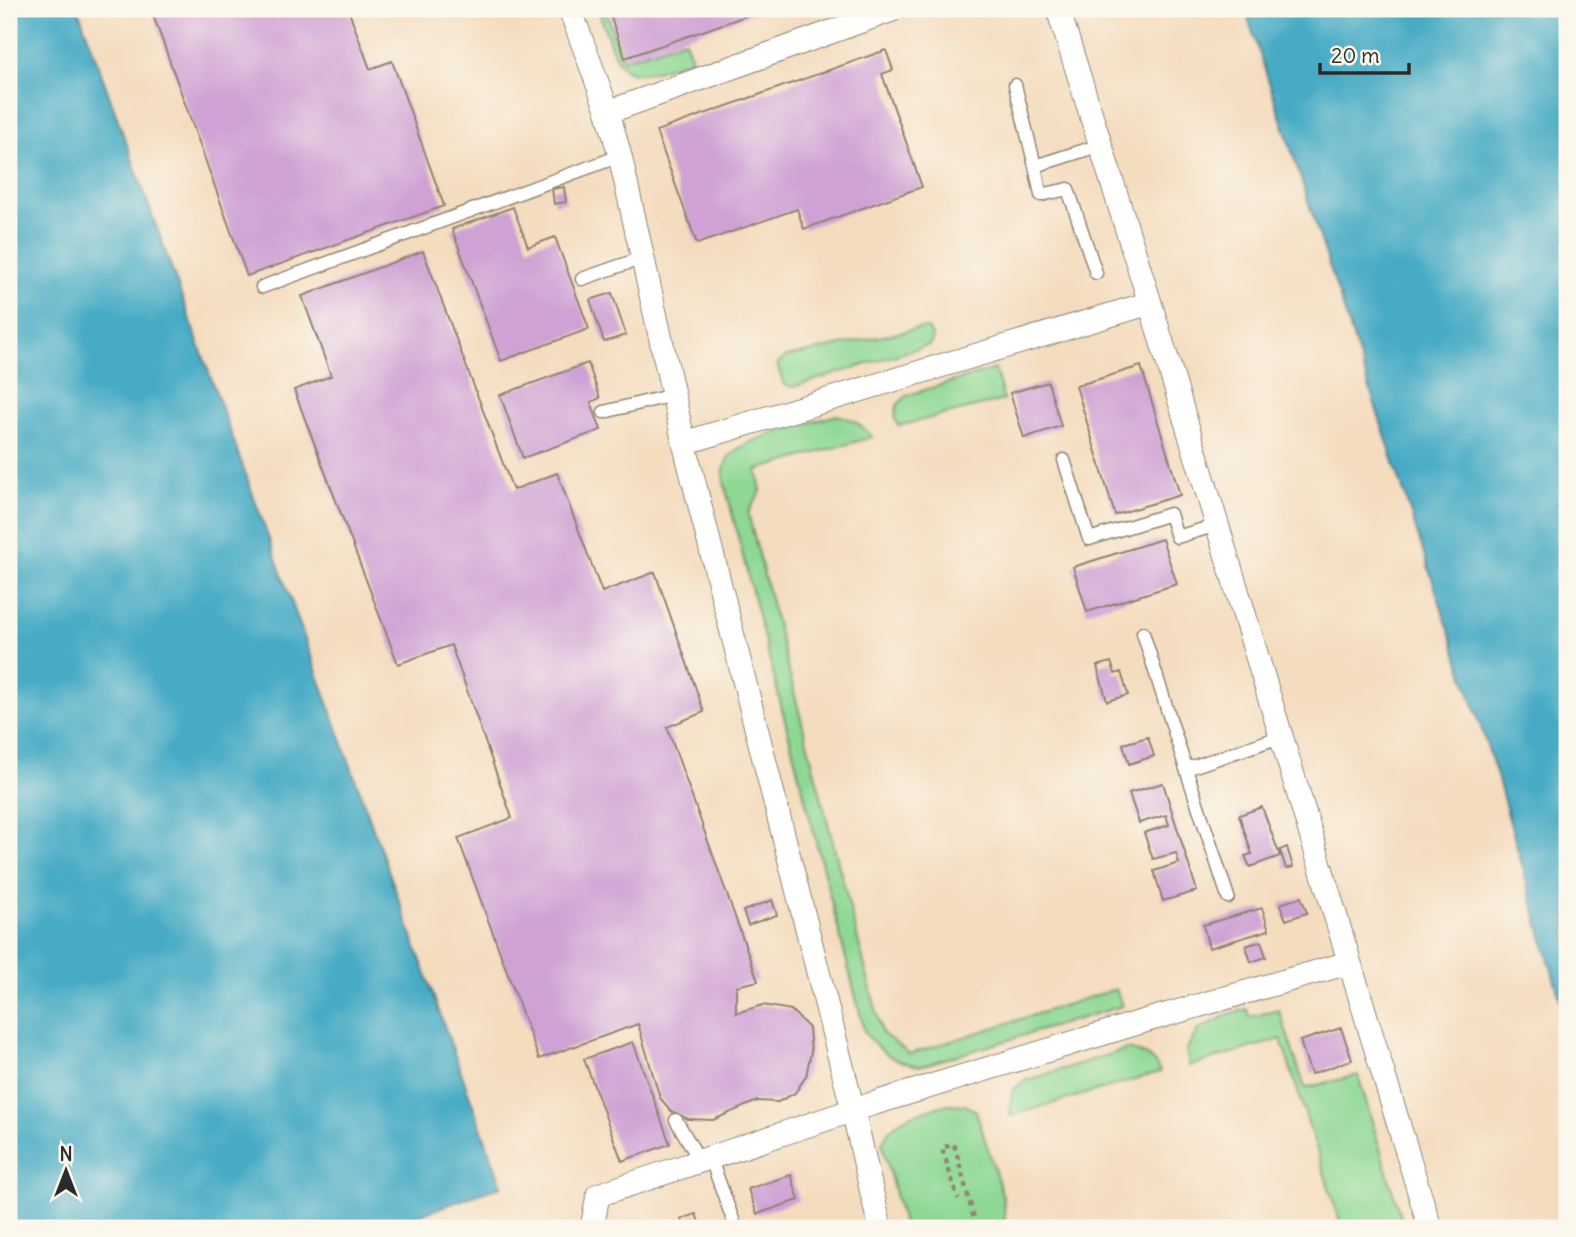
<svg xmlns="http://www.w3.org/2000/svg" width="1576" height="1237" font-family="Delius,sans-serif">
<style>
.grass{fill:#8ed894;stroke:#5c8260;stroke-width:2}
.water{fill:#46abc5;stroke:#386b78;stroke-width:2}
.building{fill:#cfa1d4}
.lines{fill:none;stroke-linecap:round;stroke-linejoin:round}
.lane-casing{stroke:#908474;stroke-width:15}
.street-casing{stroke:#908474;stroke-width:25}
.path{stroke:#908474;stroke-width:4.5;stroke-dasharray:5 5;stroke-linecap:butt}
.lane{stroke:#fff;stroke-width:12}
.street{stroke:#fff;stroke-width:23}
</style>
<rect width="100%" height="100%" fill="#fbf7ec"/>
<filter id="ink" filterUnits="userSpaceOnUse"><feTurbulence type="fractalNoise" baseFrequency=".0143" numOctaves="2"/><feDisplacementMap in="SourceGraphic" scale="14" xChannelSelector="R" yChannelSelector="G"/><feConvolveMatrix kernelMatrix="1 2 1 2 8 2 1 2 1" color-interpolation-filters="sRGB"/></filter>
<filter id="wash" filterUnits="userSpaceOnUse"><feTurbulence type="fractalNoise" baseFrequency=".00686" numOctaves="4" result="noise"/><feDisplacementMap in="SourceGraphic" scale="28" xChannelSelector="R" yChannelSelector="G"/><feGaussianBlur stdDeviation="1.57" result="paint"/><feColorMatrix in="noise" values="0 0 0 0 0 0 0 0 0 0 0 0 0 0 0 0 0 1.4 0 .05"/><feComposite in="paint" operator="in"/></filter>
<g filter="url(#wash)">
<rect width="100%" height="100%" fill="#f4dcbe"/>
<path class="grass" d="M598,9H605L623,60L685,40L692,59C618,86 622,78 598,9Z
M920,328H927L932,335V341L929,345L793,387L784,385L777,364L786,357Z
M995,369L1004,400L898,426L895,418L897,405L908,395Z
M837,415C853,419 862,425 872,437L757,470L761,491L748,513L882,1033L910,1054L1116,989L1122,1006L921,1066C896,1063 880,1053 865,1033L724,482C723,473 723,465 730,456C745,437 812,423 837,415Z
M1247,1009L1250,1017L1279,1010L1305,1088L1358,1075L1404,1228H1342L1281,1039L1189,1066L1186,1050L1198,1030L1229,1014Z
M1127,1049C1144,1053 1152,1057 1161,1072L1010,1116L1012,1091L1024,1081Z
M948,1104L965,1105L976,1111L1003,1197L1005,1218L1001,1228H904L882,1144C893,1115 922,1112 948,1104Z"/>
<path class="water" d="M9,9H78L502,1186L382,1228H9Z
M1245,9H1567V1024L1496,773Z"/>
<g id="blocks">
<path class="building" d="M151,9H348L370,69L392,61L444,206L247,276Z
M608,9H766L625,58Z
M886,50L893,70L882,74L922,187L804,229L797,209L697,244L656,131Z
M564,187L566,202L554,204L552,189Z
M513,207L528,247L555,237L589,329L501,361L452,229Z
M423,251L513,490L557,473L602,592L655,572L704,712L667,727L758,981L736,986V1013L763,1005L791,1010L809,1028L811,1052L806,1076L795,1093L778,1102L757,1101L713,1120L688,1119L671,1111L660,1098L638,1024L539,1059L458,838L512,818L451,645L398,664L294,390L331,376L302,296Z
M612,293L626,335L604,342L590,300Z
M588,363L600,398L591,402L601,430L523,458L500,395Z
M1141,366L1180,495L1115,515L1076,386Z
M1048,382L1061,426L1024,438L1010,393Z
M1162,539L1177,584L1087,612L1073,567Z
M1111,662L1115,674L1121,672L1128,695L1107,701L1097,666Z
M1148,737L1154,756L1129,764L1123,744Z
M1163,783L1197,891L1163,901L1154,871L1179,863L1176,853L1153,859L1144,833L1169,825L1166,815L1139,823L1129,793Z
M1262,807L1280,856L1250,867L1245,856L1252,854L1239,815Z
M1287,847L1293,867L1286,869L1280,850Z
M1301,897L1307,913L1286,920L1280,904Z
M772,900L777,915L748,925L743,911Z
M1262,908L1269,930L1209,948L1203,925Z
M1261,941L1266,957L1251,962L1246,946Z
M1341,1028L1352,1060L1311,1074L1300,1041Z
M633,1042L670,1144L622,1161L584,1059Z
M791,1175L799,1200L757,1214L748,1189Z
M696,1214L701,1228H684L681,1219Z"/>
</g>
</g>
<g filter="url(#ink)">
<use href="#blocks" fill-opacity="0" stroke="#908474" stroke-width="2"/>
<g class="lines">
<defs>
<path id="lane" d="M1015,85L1035,166L1101,145
M1035,166L1041,195L1068,189L1096,273
M582,279L642,258
M262,287L620,156
M604,412L673,395
M1064,460L1089,539L1170,514L1177,537L1217,525
M1143,633L1186,769
M1228,897L1186,769L1280,737
M676,1120L700,1161
M710,1157L736,1228"/>
<path id="street" d="M570,9L608,112L620,156L684,443L853,1110L880,1228
M1058,9L1150,303L1430,1228
M608,112L895,9
M684,443L1150,303
M592,1228L598,1195L872,1104L1141,1022L1348,963"/>
</defs>
<use href="#lane" class="lane-casing"/>
<use href="#street" class="street-casing"/>
<path class="path" d="M951,1228L975,1222L954,1144L942,1148L958,1199"/>
<use href="#lane" class="lane"/>
<use href="#street" class="street"/>
</g>
</g>
<rect width="1576" height="1237" fill="none" stroke="#fbf7ec" stroke-width="35"/>
<g transform="translate(66 1171)" stroke="#fbf7ec" stroke-width="5" paint-order="stroke">
<path d="M0-5L12 26L0 18L-12 26Z" fill="#2b2b2b"/>
<text y="-10" font-size="19" font-weight="bold" text-anchor="middle" fill="#2b2b2b">N</text>
</g>
<path d="M1320 63v10h89v-10" fill="none" stroke="#2b2b2b" stroke-width="3.5"/>
<text x="1331" y="63" font-size="21" fill="#2b2b2b" stroke="#fbf7ec" stroke-width="5" paint-order="stroke">20 m</text>
</svg>
